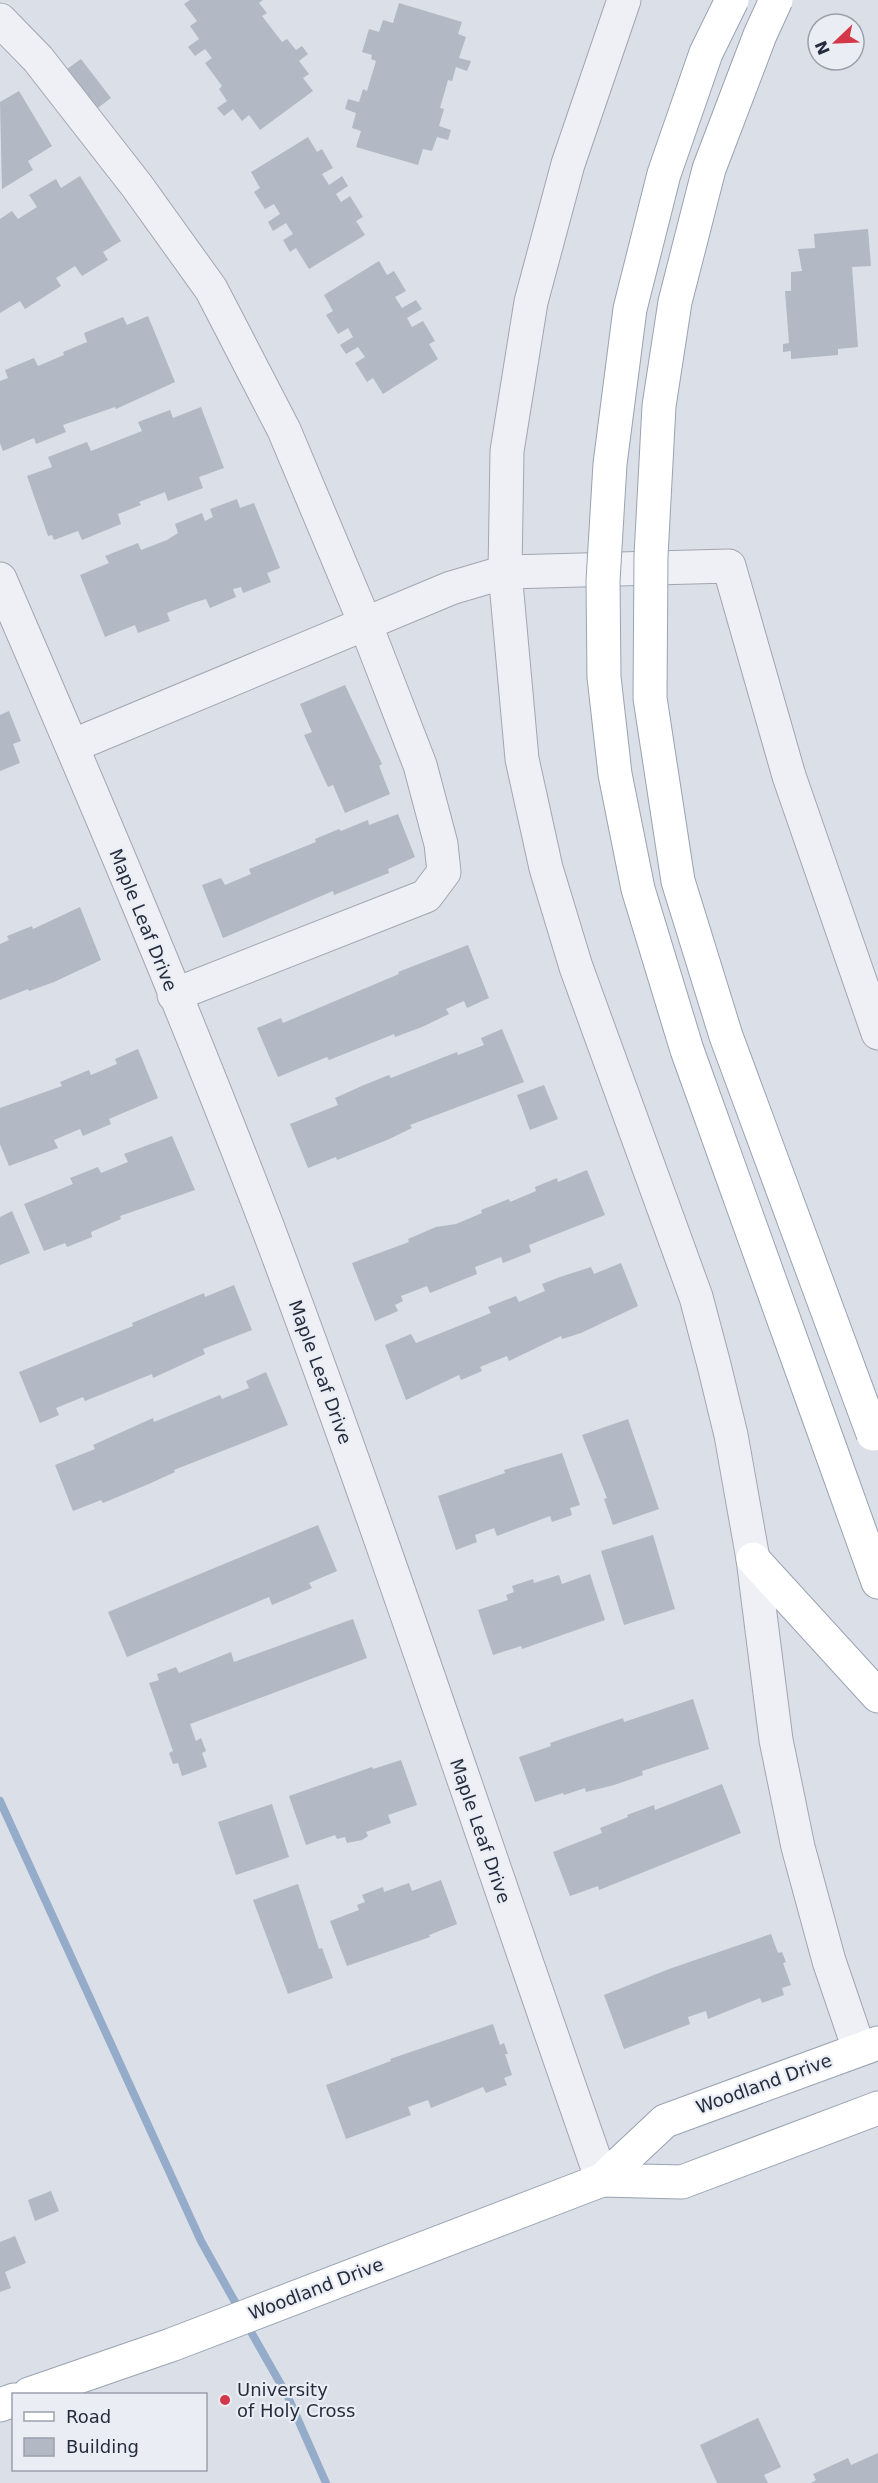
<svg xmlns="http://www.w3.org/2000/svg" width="878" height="2483" font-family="'DejaVu Sans',sans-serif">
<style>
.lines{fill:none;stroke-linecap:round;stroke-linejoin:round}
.stream{stroke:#94abc9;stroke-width:8}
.building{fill:#b2b8c4}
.minor-casing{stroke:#a1a6b1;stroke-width:35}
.major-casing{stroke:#9aa3b3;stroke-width:35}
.minor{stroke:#eef0f5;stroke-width:33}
.major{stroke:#fff;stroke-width:33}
.major-bridge-casing{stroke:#9aa3b3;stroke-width:35;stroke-linecap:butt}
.major-bridge{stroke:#fff;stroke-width:33}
.poi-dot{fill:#d43747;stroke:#eaeef4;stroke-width:2}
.labels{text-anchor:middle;stroke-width:4.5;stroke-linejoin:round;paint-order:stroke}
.street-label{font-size:18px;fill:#252c3d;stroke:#eaeef4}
.poi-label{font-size:18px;fill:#252c3d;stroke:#eaeef4;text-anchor:start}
</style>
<rect width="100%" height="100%" fill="#dbdfe7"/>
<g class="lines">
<path class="stream" d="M0,1801L201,2241L240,2311
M246,2323L288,2397L326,2483"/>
</g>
<path class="building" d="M190,0H263L259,3L267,13L262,16L282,42L287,39L296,50L302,46L308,54L299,61L309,74L303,78L313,91L260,130L249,115L242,121L233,109L224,116L217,108L227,101L219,89L222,86L205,63L212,58L205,49L195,56L188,47L199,39L190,26L197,21L184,4Z
M399,3L462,22L458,34L466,37L459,58L471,61L467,71L456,67L452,81L448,80L440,108L444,109L439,126L451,130L448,140L437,137L432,151L423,149L418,165L356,147L361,131L352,128L356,113L345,109L348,99L359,102L363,89L367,91L376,61L371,59L372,55L362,52L369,29L379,32L383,20L393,23Z
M81,59L111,98L91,113L60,74Z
M19,91L52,146L28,161L33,170L2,189L0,102Z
M308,137L317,152L322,149L333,168L322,174L329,185L342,176L348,186L336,194L341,202L350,196L363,217L356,221L365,235L309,269L296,248L290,252L283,240L293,234L286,223L273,231L268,222L280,214L274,204L265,209L254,192L260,188L251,172Z
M80,176L121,241L103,252L108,260L82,276L75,266L56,278L61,286L25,309L20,301L0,313V219L12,211L18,219L37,207L29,195L56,179L61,188Z
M868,229L871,266L852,267L858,347L838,349V355L791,359V351L783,352V344L789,343L785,291H791V272L802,271L798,249L815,248L814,234Z
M379,261L387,275L394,271L406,291L395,297L402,308L416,300L422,309L407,318L412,327L423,321L435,341L429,344L438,359L383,394L373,378L367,382L355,363L365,357L358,347L346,354L340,345L353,337L348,328L338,334L326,315L333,311L324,295Z
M148,316L175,382L116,409L115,407L63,425L66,432L36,444L34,438L3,451L0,443V381L8,378L5,370L34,358L38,366L64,355L63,352L87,342L84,333L123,317L127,325Z
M201,407L224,468L199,477L203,488L168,501L165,492L139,502L141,505L118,514L121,524L82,540L78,531L54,540L52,535L48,536L27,476L52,467L48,457L87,442L91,451L142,431L138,422L170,410L173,418Z
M237,499L240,508L254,503L280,568L267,573L271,582L243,593L241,587L233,589L236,597L210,608L206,599L193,603L167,613L170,621L138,633L135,625L105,637L80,575L109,563L105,556L138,543L141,550L167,540L178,533L175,524L202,513L205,521L213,517L210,509Z
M345,685L382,764L379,766L390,794L345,813L333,785L328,787L304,735L312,732L300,704Z
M9,711L21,741L13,744L20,763L0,771V715Z
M398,814L415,857L388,869L389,873L334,895L333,891L223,938L202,885L221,878L225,885L251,874L249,869L316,842L315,839L339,829L341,831L368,820L369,825Z
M80,907L101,960L54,982L29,991L28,989L0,1000V944L9,940L7,936L32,926L33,929Z
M468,945L489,998L467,1008L464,1001L446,1009L449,1014L422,1027L395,1037L394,1034L329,1060L327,1057L278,1077L257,1028L281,1018L283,1023L399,974L398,972Z
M502,1029L524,1082L410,1125L412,1128L387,1140L337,1160L336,1157L308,1168L290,1124L338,1105L335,1098L364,1085L389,1075L391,1078L457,1052L458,1055L484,1045L481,1038Z
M138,1049L158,1098L109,1119L111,1124L83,1136L80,1129L54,1140L58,1148L9,1166L0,1144V1108L62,1086L60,1082L89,1070L91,1075L117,1064L115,1059Z
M544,1085L558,1119L530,1130L517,1095Z
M172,1136L195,1190L120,1216L121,1219L91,1232L92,1237L67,1247L65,1243L44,1251L24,1204L73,1184L70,1178L98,1167L101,1173L128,1162L124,1154Z
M587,1170L605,1215L529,1245L531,1252L503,1263L501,1257L475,1267L477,1274L430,1293L427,1286L401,1296L403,1301L395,1305L398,1311L375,1321L352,1263L409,1242L408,1239L436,1227L456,1224L482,1213L481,1210L509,1199L510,1202L536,1191L535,1187L557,1178L558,1182Z
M12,1211L30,1253L0,1265V1217Z
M621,1263L638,1306L581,1333L562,1339L561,1336L509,1361L507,1356L480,1367L482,1371L461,1380L459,1375L406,1400L385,1345L411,1334L416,1343L491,1313L488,1307L516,1296L519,1302L545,1291L542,1284L560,1277L591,1267L594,1274Z
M234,1285L252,1330L203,1349L205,1354L153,1378L152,1374L85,1401L83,1397L56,1408L59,1415L40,1423L19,1372L133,1326L132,1323L204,1293L205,1297Z
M266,1372L288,1425L174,1470L175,1472L151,1483L103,1503L101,1500L73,1511L55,1465L95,1449L93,1445L153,1418L154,1422L220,1395L222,1399L249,1388L246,1381Z
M628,1419L659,1509L613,1525L604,1499L607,1498L582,1435Z
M562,1453L580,1505L570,1508L572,1515L552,1522L550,1516L497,1536L494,1528L475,1535L477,1542L456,1550L438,1496L505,1473L504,1470Z
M318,1525L337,1571L309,1583L312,1588L272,1605L269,1597L127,1657L108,1612Z
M653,1535L675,1609L624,1625L601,1551Z
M590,1574L605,1620L522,1649L521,1646L493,1655L478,1610L508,1600L506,1595L514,1592L512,1586L533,1579L534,1583L559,1575L562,1584Z
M353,1619L367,1658L190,1724L196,1741L201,1738L206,1751L202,1753L207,1767L182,1776L178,1763L173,1764L169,1753L173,1751L149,1683L159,1680L157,1674L176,1667L179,1673L231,1652L234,1662Z
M693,1699L709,1749L642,1771L643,1775L614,1785L586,1792L585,1788L564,1795L563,1793L535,1802L519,1757L551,1746L550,1743L623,1718L624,1722Z
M401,1760L417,1805L388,1815L391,1823L366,1832L368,1836L362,1840L347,1843L345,1837L337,1839L335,1835L306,1845L289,1796L372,1767L373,1769Z
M722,1784L741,1833L599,1890L598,1886L570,1896L553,1852L602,1833L600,1828L628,1817L627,1815L654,1805L655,1810Z
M272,1804L289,1857L236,1875L218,1822Z
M441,1880L457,1924L429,1935L430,1937L347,1966L330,1921L359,1910L357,1905L365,1902L362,1895L383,1887L384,1892L409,1883L412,1891Z
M298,1884L319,1949L322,1948L333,1978L288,1994L253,1900Z
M771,1934L778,1953L782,1952L786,1962L783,1963L791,1985L782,1988L784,1995L762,2003L760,1998L708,2019L706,2011L688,2017L690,2024L624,2049L604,1995L669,1969Z
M493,2024L500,2045L504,2043L508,2054H505L512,2075L504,2078L507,2085L486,2093L483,2087L431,2108L428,2100L408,2107L411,2115L346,2139L326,2085L391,2061L390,2059Z
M51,2191L59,2211L35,2221L28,2200Z
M15,2236L26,2263L5,2272L11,2288L0,2292V2242Z
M758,2418L781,2467L764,2475L768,2483H717L700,2445Z
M878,2453V2483H811L816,2480L813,2474L848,2458L851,2465Z"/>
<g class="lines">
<defs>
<path id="minor" d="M624,0L568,164L531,302L507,451L505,572L522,759L546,868L576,967L696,1297L714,1365L731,1435L753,1559L776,1740L798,1847L829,1961L859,2049
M0,20L38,59L137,186L211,289L284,430L365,623L420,765L441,844L444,872L426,896L174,995
M0,579C92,792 183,1006 266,1223C385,1539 490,1861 602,2180
M72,746L451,588L505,572L729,566L789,776L878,1033"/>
<path id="major" d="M831,1451L878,1582
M753,1559L878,1696
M602,2180L665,2121L878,2043
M29,2394L171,2345L602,2180L682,2182L878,2108
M0,2405L14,2400"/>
</defs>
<use href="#minor" class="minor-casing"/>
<use href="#major" class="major-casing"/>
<use href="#minor" class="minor"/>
<use href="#major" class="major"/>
<defs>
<path id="major-bridge" d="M732,0L706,53L664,174L630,309L610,464L603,581L604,677L615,774L638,889L687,1050L831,1451
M776,0L760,35L709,169L675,302L659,406L651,556L650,698L678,881L726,1036L873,1434"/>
</defs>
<use href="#major-bridge" class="major-bridge-casing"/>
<use href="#major-bridge" class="major-bridge"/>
</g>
<circle class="poi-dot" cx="225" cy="2400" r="6"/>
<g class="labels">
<g class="street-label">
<text transform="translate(143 920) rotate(68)" y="6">Maple Leaf Drive</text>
<text transform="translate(320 1372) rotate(70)" y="6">Maple Leaf Drive</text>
<text transform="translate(480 1831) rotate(71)" y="6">Maple Leaf Drive</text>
<text transform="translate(764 2084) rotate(-20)" y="6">Woodland Drive</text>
<text transform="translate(316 2289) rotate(-21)" y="6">Woodland Drive</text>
</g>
<g class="poi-label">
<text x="237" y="2396">University<tspan x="237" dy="21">of Holy Cross</tspan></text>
</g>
</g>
<rect x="12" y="2393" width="195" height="78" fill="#eaeef4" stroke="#9ba0ab" stroke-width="1.5"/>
<rect x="24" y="2412" width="30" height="9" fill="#ffffff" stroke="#9ba0ab" stroke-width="1.5"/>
<text x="66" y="2423" font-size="18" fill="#252c3d">Road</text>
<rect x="24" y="2438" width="30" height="18" fill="#b2b8c4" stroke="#9ba0ab" stroke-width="1.5"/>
<text x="66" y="2453" font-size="18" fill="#252c3d">Building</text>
<g transform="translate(836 42) rotate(247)"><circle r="28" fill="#eaeef4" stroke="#9ba0ab" stroke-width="1.5"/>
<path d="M0-4.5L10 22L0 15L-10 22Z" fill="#d43747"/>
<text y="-9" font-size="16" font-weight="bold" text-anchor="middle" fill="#252c3d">N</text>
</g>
</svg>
